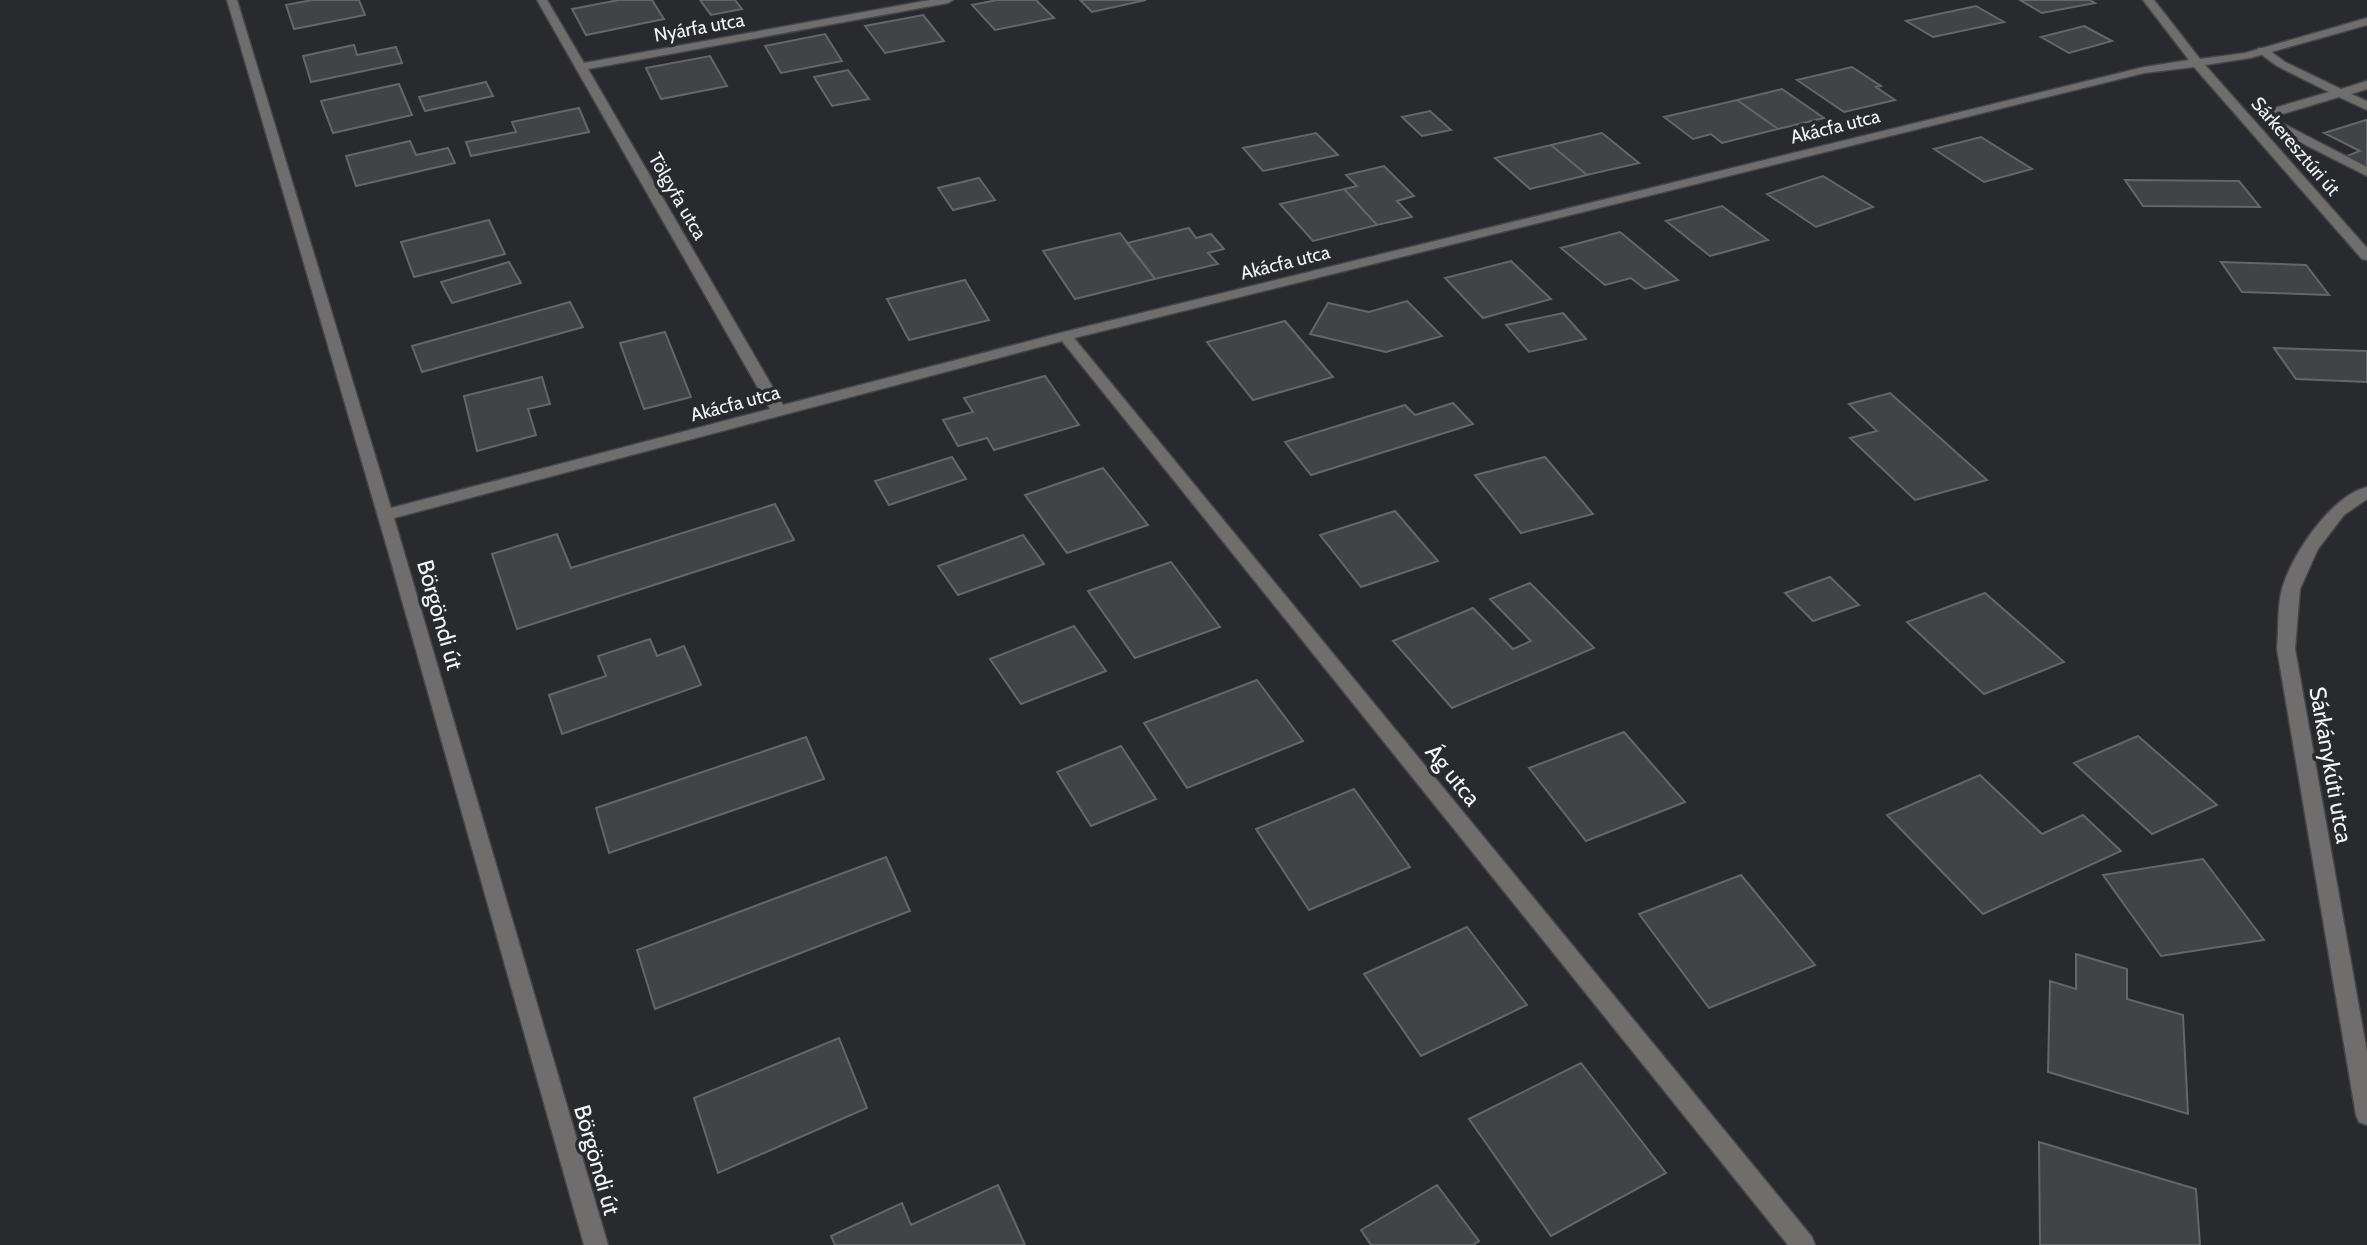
<svg xmlns="http://www.w3.org/2000/svg" width="2367" height="1245" font-family="Cabin,sans-serif">
<style>
.building{fill:#424347;stroke:#65656a;stroke-width:2}
.lines{fill:none;stroke-linecap:round;stroke-linejoin:round}
.lane-casing{stroke:#454649;stroke-width:3}
.street-casing{stroke:#454649;stroke-width:3}
.lane{fill:#706e6d;fill-rule:evenodd}
.street{fill:#706e6d;fill-rule:evenodd}
.labels{text-anchor:middle;stroke-width:7;stroke-linejoin:round;paint-order:stroke}
.far-street-label{font-size:19px;fill:#f3f4f6;stroke:#292a2d}
.street-label{font-size:23px;fill:#f3f4f6;stroke:#292a2d}
</style>
<rect width="100%" height="100%" fill="#292a2d"/>
<path class="building" d="M312,0H359L365,15L294,29L286,5Z
M619,0H652L664,19L586,35L572,9Z
M700,0H735L742,9L711,15Z
M997,0H1036L1054,18L995,30L972,5Z
M1080,0H1146L1092,12Z
M2020,0H2090L2095,3L2042,13Z
M1976,6L2004,22L1933,37L1906,21Z
M923,15L944,41L885,53L865,26Z
M2084,26L2112,41L2069,53L2041,37Z
M825,34L842,61L781,73L765,46Z
M354,45L357,55L396,47L402,63L311,82L303,56Z
M710,56L727,86L661,99L646,68Z
M1852,67L1881,86L1876,87L1895,100L1844,112L1797,80Z
M848,70L869,99L832,106L814,77Z
M486,82L493,96L425,111L419,97Z
M399,84L412,115L333,133L321,101Z
M1782,89L1824,118L1778,129L1737,100Z
M1737,100L1778,129L1722,143L1711,134L1693,139L1664,117Z
M579,108L589,132L471,156L466,142L516,132L512,122Z
M1430,111L1451,130L1422,136L1402,117Z
M2366,120H2367V173L2339,159L2360,151L2324,133Z
M1316,133L1338,155L1263,171L1243,148Z
M1602,133L1639,163L1587,175L1551,145Z
M1981,137L2032,169L1984,182L1934,149Z
M410,141L416,155L448,148L455,163L356,186L346,156Z
M1551,145L1587,175L1530,189L1495,158Z
M1384,166L1414,196L1397,201L1412,217L1377,225L1344,189L1357,186L1346,175Z
M1823,176L1873,207L1816,227L1767,194Z
M979,178L995,200L953,210L938,188Z
M2125,180L2239,181L2260,207L2143,206Z
M1344,189L1377,225L1313,241L1280,204Z
M1722,206L1768,240L1710,256L1666,221Z
M489,220L505,254L414,277L401,242Z
M1189,228L1196,238L1211,234L1224,249L1208,253L1218,264L1155,279L1127,243Z
M1620,232L1678,280L1645,289L1631,278L1605,285L1561,248Z
M1120,233L1155,279L1075,299L1043,251Z
M1511,261L1551,299L1483,318L1445,278Z
M509,262L521,283L452,303L441,282Z
M2221,262L2306,265L2329,295L2242,292Z
M965,280L989,320L909,340L887,299Z
M1407,301L1442,336L1386,352L1310,334L1328,303L1369,312Z
M570,302L583,327L422,372L412,346Z
M1563,313L1586,339L1529,352L1506,325Z
M1285,321L1333,377L1253,400L1207,342Z
M665,332L691,397L644,409L620,343Z
M2274,348L2367,351V382L2296,379Z
M1045,376L1079,425L994,450L987,438L958,446L943,420L973,412L964,398Z
M542,377L550,404L528,409L536,435L477,451L464,396Z
M1890,393L1987,480L1915,500L1850,438L1877,431L1849,404Z
M1453,403L1473,424L1311,475L1285,442L1405,405L1415,415Z
M952,457L966,479L889,505L875,481Z
M1545,457L1593,514L1521,533L1475,475Z
M1103,468L1148,525L1067,553L1025,495Z
M775,504L794,540L517,629L492,554L557,534L571,568Z
M1395,511L1438,561L1361,587L1320,535Z
M1023,535L1044,564L958,595L938,566Z
M1171,562L1220,627L1135,658L1088,591Z
M1830,577L1859,605L1813,621L1785,593Z
M1530,583L1594,648L1452,708L1393,641L1473,608L1513,649L1531,641L1490,599Z
M1985,593L2064,662L1984,694L1907,622Z
M1074,626L1106,671L1021,704L990,659Z
M650,639L657,656L684,646L701,685L562,734L549,695L606,676L598,656Z
M1257,680L1303,741L1187,788L1144,723Z
M1624,732L1685,802L1586,841L1529,768Z
M2138,736L2217,805L2152,834L2074,763Z
M806,737L824,779L609,853L596,808Z
M1121,746L1156,799L1091,826L1057,772Z
M1980,775L2042,834L2083,815L2121,851L1983,914L1887,815Z
M1354,789L1410,867L1309,910L1256,829Z
M886,857L910,911L655,1009L637,950Z
M2203,859L2264,940L2161,956L2103,875Z
M1741,875L1815,965L1709,1008L1639,914Z
M1467,927L1527,1005L1421,1056L1364,974Z
M2076,954L2127,969V999L2183,1015L2188,1114L2048,1072L2050,981L2076,989Z
M839,1038L867,1108L718,1173L694,1098Z
M1581,1063L1666,1173L1551,1236L1469,1119Z
M2039,1142L2196,1189L2200,1245H2040Z
M998,1185L1025,1245H835L831,1236L902,1203L911,1225Z
M1437,1185L1479,1241L1473,1245H1371L1361,1230Z"/>
<g class="lines">
<defs>
<path id="lane" d="M2258,48H2266L2285,62L2341,89L2367,81V89L2351,94L2367,101V110L2339,97L2279,115L2277,118L2282,123L2367,167V176L2274,129L2265,118L2271,109L2329,92L2277,66L2258,52Z"/>
<path id="street" d="M227,0H237L391,508L770,409L537,0H547L584,63L930,0H953L948,3L588,69L783,405L1060,333L2144,67L2189,60L2143,0H2154L2200,59L2245,53L2367,18V25L2250,58L2205,65L2367,248V260L2362,259L2194,67L2144,73L1074,338L1812,1237L1815,1245H1788L1062,341L394,518L608,1245H584L388,551Z
M2367,487V499L2344,515L2318,549L2300,589L2295,649L2367,1052V1125L2359,1122L2356,1115L2277,649C2279,630 2277,607 2282,589C2292,554 2331,496 2367,487Z"/>
</defs>
<use href="#lane" class="lane-casing"/>
<use href="#street" class="street-casing"/>
<use href="#lane" class="lane"/>
<use href="#street" class="street"/>
</g>
<g class="labels">
<g class="far-street-label">
<text transform="translate(699 27) rotate(-10)" y="7">Nyárfa utca</text>
<text transform="translate(1835 126) rotate(-14)" y="7">Akácfa utca</text>
<text transform="translate(2296 146) rotate(49)" y="7">Sárkeresztúri út</text>
<text transform="translate(678 196) rotate(60)" y="7">Tölgyfa utca</text>
<text transform="translate(1285 262) rotate(-14)" y="7">Akácfa utca</text>
<text transform="translate(735 403) rotate(-15)" y="7">Akácfa utca</text>
</g>
<g class="street-label">
<text transform="translate(440 615) rotate(74)" y="8">Börgöndi út</text>
<text transform="translate(2331 765) rotate(80)" y="8">Sárkánykúti utca</text>
<text transform="translate(1453 775) rotate(51)" y="8">Ág utca</text>
<text transform="translate(597 1160) rotate(74)" y="8">Börgöndi út</text>
</g>
</g>
</svg>
